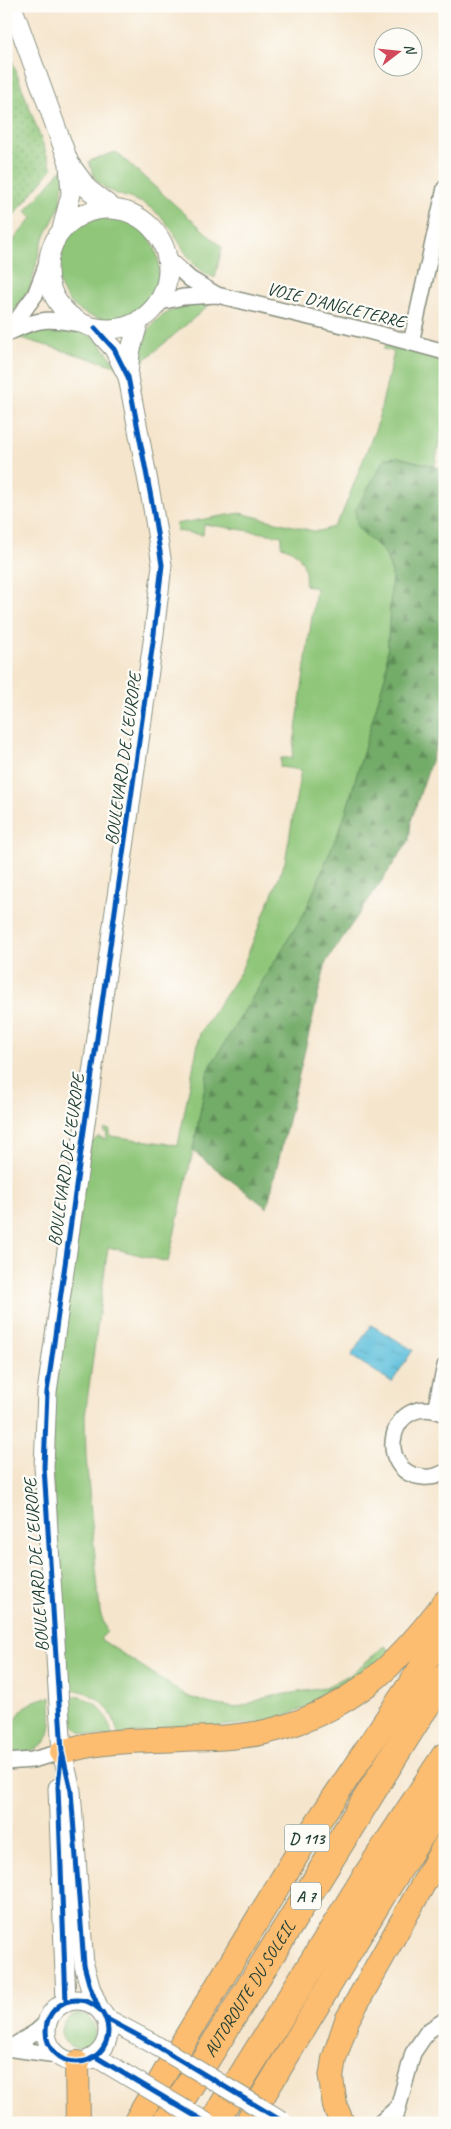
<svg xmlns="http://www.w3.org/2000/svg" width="451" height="2129" font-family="Caveat,sans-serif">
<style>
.grass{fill:#8fc679;stroke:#578256}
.forest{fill:url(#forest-firs);stroke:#49744e}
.park{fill:url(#park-dots);stroke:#578256}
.water{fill:url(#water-ripples);stroke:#3e7e88}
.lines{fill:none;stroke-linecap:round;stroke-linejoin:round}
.minor-casing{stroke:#8a9180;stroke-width:18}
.tertiary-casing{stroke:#8a9180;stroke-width:21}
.primary-casing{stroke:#8a9180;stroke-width:26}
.motorway-casing{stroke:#8a9180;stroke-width:30}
.minor{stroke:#fff;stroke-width:15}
.tertiary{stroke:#fff;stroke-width:19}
.primary{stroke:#fcbd6f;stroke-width:24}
.motorway{stroke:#fcbd6f;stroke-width:28}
.tertiary-bridge-casing{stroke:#8a9180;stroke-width:21;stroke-linecap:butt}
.tertiary-bridge{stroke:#fff;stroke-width:19}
.cycleway-casing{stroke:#fdfcf7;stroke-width:8}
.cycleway{stroke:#0057b8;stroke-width:5}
.labels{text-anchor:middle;stroke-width:4.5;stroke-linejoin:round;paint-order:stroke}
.shield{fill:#fdfcf7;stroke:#62766e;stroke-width:1}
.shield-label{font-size:16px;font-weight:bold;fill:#1f3d34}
.street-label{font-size:18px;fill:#1f3d34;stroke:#fdfcf7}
</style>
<defs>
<pattern id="forest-firs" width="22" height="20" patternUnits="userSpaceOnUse" patternTransform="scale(1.25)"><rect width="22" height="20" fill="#73ab69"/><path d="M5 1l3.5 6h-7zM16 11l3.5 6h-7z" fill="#5e8c57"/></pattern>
<pattern id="park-dots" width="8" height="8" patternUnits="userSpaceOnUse" patternTransform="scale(1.25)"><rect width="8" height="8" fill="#8fc679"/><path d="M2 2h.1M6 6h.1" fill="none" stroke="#74a264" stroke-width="1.8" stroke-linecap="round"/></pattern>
<pattern id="water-ripples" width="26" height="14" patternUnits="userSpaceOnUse" patternTransform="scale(1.25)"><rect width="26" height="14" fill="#5dbfdb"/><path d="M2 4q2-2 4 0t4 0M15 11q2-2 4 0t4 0" fill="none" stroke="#4c9cb2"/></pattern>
</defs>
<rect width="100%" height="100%" fill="#fdfcf7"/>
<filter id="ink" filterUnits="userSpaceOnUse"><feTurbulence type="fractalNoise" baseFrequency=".02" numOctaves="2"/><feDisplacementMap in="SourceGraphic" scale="10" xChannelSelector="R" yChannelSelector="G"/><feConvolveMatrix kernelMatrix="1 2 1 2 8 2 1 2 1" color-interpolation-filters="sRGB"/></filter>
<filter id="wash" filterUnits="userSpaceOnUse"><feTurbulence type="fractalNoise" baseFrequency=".0096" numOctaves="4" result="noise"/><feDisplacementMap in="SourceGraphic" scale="20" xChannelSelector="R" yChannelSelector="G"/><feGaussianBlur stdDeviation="1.12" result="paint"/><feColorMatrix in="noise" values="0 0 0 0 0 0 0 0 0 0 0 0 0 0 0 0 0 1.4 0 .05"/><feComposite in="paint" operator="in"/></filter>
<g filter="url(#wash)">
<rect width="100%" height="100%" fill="#f5e5cc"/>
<path class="grass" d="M116,152L222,247L215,278C183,265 182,236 159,215C154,210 147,205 140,202C127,196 108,194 98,182C93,177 91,168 89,161Z
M62,169L64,178L60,206L42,242L30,289L6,322V249L32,218L26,211Z
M57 268a51 51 0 1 1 102 0a51 51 0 1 1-102 0Z
M202,301H214L134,369C146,322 155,313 202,301Z
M54,325L80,331L96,339L119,367L17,337L24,332Z
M388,344L445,358V431H441L435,466L398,457L358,528L385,553L392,573L386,673L345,816L305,912L208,1070L193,1151L168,1262L108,1247L85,1416L86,1456L100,1612L107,1632L100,1639L189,1697L212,1704L237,1708L267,1697L324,1688L351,1674L385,1646L393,1653L342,1692L269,1722L118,1735C113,1705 95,1692 66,1688L52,1470L54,1400L90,1144L98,1137L106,1139L107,1133L104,1132L105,1129L110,1130V1136L178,1145L200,1033L241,971L285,862L301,770L280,767L281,758H292L316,588L305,585C307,566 301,551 281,546L282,536L204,524L203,535L177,531L176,524L240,513L313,531H320L333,527L342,514L377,425L394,352L383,349L385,345Z
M67,1696C92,1695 109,1711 112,1736C77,1737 69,1731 67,1696Z
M51,1697C52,1733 54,1750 12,1754C9,1725 18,1700 51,1697Z
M61 2031a17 17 0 1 1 34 0a17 17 0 1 1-34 0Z"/>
<path class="forest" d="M398,457L445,469V719L411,821L409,841L326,962L267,1208L193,1151L208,1070L305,912L345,816L386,673L392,573L385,553L358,528L355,511L385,458Z"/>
<path class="park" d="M10,55L52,169L6,225V56Z"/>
<path class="water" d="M371,1325L413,1350L392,1382L351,1356Z"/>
</g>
<g filter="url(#ink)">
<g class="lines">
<defs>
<path id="minor" d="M167,258L190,279L217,295L372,332L445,352
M156,303L183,297L216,295
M10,332C40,317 52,318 85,325
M6,335L35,295L48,261
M411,343L445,188
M435,1410L445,1366
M445,1414C389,1389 373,1473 423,1477C431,1478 438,1476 445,1472
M6,1762L32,1760L62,1752
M6,2048L57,2055
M10,2048L36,2032L47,2022
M380,2123L398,2107
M394,2123L413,2053L428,2031L445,2020"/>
<path id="tertiary" d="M12,6L69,163L88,189L114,209
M48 269a60 60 0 1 1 120 0a60 60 0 1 1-120 0Z
M62,229L71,194L69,164
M95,328L114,349L128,377L153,508L162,565L153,642L47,1392L44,1467L62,1752L71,1791L84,1965L90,1987L99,2009
M128,375L130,353L139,320
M58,1788L66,2002
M46 2031a31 31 0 1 1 62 0a31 31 0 1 1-62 0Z
M105,2018L152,2043
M96,2057L131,2078"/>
<path id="primary" d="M62,1752C100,1739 143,1741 182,1739C210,1738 238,1738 265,1732C347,1713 396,1667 445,1602
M179,2049L307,1838L445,1632
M77,2063L78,2123
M159,2083L170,2064
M261,2099L385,1893L445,1800
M135,2123L149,2099
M247,2123L251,2115
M342,2123L335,2106L331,2078L334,2059L347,2020L445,1845"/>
<g id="motorway">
<path d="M237,2085L365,1879L445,1757"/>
<path d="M216,2118L227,2100"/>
<path id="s1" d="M166,2123L419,1715L445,1678"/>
</g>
</defs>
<use href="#minor" class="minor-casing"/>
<use href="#tertiary" class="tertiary-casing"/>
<use href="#primary" class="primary-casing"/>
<use href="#motorway" class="motorway-casing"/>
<use href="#minor" class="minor"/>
<use href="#tertiary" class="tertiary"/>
<use href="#primary" class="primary"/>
<use href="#motorway" class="motorway"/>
<defs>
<path id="tertiary-bridge" d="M152,2043L282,2121
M131,2078L207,2123"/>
</defs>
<use href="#tertiary-bridge" class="tertiary-bridge-casing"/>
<use href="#tertiary-bridge" class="tertiary-bridge"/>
<defs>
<path id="cycleway" d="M95,328L114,349L128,377L153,508L162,565L153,642L47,1392L44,1467L62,1752L71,1791L84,1965L90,1987L99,2009
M61,1757L58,1787L66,2002
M46 2031a31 31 0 1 1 62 0a31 31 0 1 1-62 0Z
M105,2018L152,2043L285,2123
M96,2057L207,2123"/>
</defs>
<use href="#cycleway" class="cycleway-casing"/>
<use href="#cycleway" class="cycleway"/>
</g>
</g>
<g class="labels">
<g class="shield">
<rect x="284.5" y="1824.5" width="45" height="27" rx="4"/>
<rect x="291" y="1882.5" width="30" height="27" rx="4"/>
</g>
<g class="shield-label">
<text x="307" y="1844">D 113</text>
<text x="306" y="1902">A 7</text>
</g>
<g class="street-label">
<text transform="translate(336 305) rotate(14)" y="6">VOIE D'ANGLETERRE</text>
<text transform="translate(123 759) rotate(-82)" y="6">BOULEVARD DE L'EUROPE</text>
<text transform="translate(66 1160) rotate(-82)" y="6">BOULEVARD DE L'EUROPE</text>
<text transform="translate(36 1565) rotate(-94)" y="6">BOULEVARD DE L'EUROPE</text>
<text dy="6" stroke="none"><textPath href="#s1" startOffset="158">AUTOROUTE DU SOLEIL</textPath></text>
</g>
</g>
<rect width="451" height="2129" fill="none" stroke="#fdfcf7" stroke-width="25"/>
<g transform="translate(398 52) rotate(74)"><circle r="24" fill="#fdfcf7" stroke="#a4b0a9"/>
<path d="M0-4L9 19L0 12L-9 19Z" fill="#d1495b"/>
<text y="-8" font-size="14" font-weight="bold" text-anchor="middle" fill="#1f3d34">N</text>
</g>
</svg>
